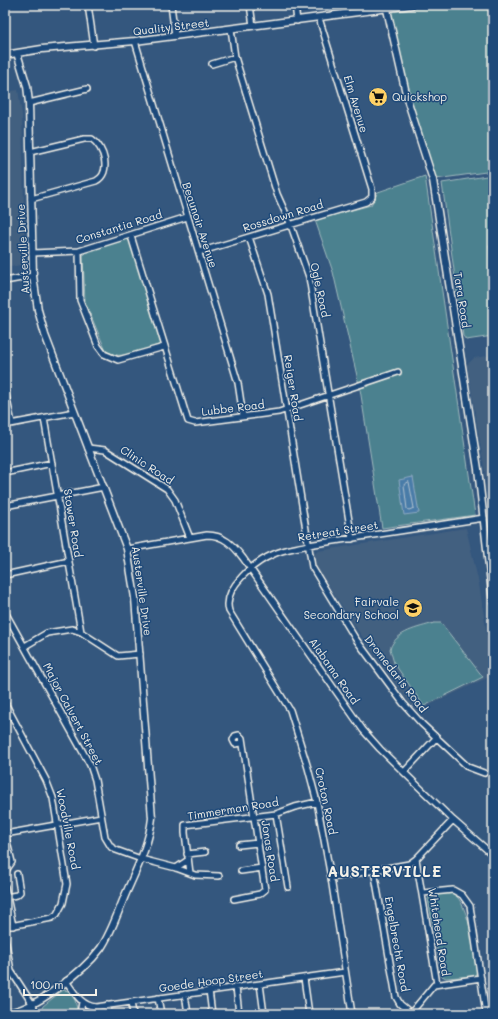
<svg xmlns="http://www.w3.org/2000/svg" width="498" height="1019" font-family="Mali,sans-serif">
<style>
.built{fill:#436080}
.green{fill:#4b818f;stroke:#a0b9bc}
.water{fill:#4a7ba8;stroke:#8eaac2}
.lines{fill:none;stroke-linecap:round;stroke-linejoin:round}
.shore{stroke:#b0c2ce;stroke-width:1}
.minor-casing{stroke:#f4f1e8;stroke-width:8}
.tertiary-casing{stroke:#f4f1e8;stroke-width:9}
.minor{stroke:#1f4a7a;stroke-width:5}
.tertiary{stroke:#1f4a7a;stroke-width:6}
.labels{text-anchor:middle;stroke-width:3;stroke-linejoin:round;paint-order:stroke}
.street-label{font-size:11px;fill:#f4f1e8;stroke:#1f4a7a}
.poi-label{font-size:11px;fill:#f4f1e8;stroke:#1f4a7a;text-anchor:start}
.district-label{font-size:15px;font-weight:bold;letter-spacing:1px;fill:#f4f1e8;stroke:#1f4a7a}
</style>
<rect width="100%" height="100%" fill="#34577e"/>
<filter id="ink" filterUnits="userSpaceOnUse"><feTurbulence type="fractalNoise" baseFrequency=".025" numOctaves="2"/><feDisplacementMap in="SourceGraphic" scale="8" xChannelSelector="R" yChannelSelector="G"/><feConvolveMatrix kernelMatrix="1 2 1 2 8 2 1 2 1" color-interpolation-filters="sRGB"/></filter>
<g filter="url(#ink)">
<path class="built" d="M18,90L22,115L25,264L5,268V92Z
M493,355V505L490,502L467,365L474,358Z
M466,528L479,584L493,675L417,711L408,701L359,632L316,566L314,554L318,551Z"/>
<path class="green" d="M412,5H493V171L436,179L409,103L387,9Z
M493,175V192L488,202L493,208V244L489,246C493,276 493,306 493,336L466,340L463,336L442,183Z
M425,176L475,515L382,528L360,389L333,272L315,220L371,205L378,192Z
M127,239L130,242L161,344C145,349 121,362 106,351L85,302L83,256L85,252Z
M434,623H441L483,677L424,706L394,663L390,649C396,631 418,628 434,623Z
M451,893C467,895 476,955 477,970L476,974L472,976L446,978L442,976L428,899L430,896Z
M63,990L69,991L75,1000L78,1014H39L43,1006Z"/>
<path class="water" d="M413,477L419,513L404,515L399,480Z"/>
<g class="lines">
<path class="shore" d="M409,482L414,508L409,510L407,509L404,485Z"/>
<defs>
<path id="minor" d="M88,5L94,46
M171,5L175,36
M250,5L253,26
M295,5L297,21
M231,29L235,57L277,194L290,223L309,277L352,539
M135,41L238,383L243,416
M212,64L235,57
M29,103L87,89
M30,152L84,139H92C104,147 112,173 96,181L31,199
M131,236L188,421L195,423L279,412L398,372
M249,237L268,294L312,567L355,638L403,703L422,724L468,767L484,773
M79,251L80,300L98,346L104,354L118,360L164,347
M199,252L366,202L372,197V189L319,18
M32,253L79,251L187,217
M5,281L33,276
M5,390L12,423
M44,418L81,632
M5,425L74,412
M88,448L105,450L167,489L175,500L190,538
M5,473L52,463
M5,506L104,487
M127,549L207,535C224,535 233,545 243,558L363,730L380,749L453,820L493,855
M5,575L69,561
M5,612L90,765L95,780L105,837L111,847L116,850L141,859L176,868L195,875L219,876
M25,646L47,633L72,629L81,632L118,656L140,654
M5,703L46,780L53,798L67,884L63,903L57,914L52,918L5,927
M404,772L437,737
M276,814L288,887
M239,845L258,843
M187,854L205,852
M416,859L437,984
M176,868L188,860
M374,870L396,997L400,1004L412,1014
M241,871L262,868
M5,872L12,862L5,834L101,817
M190,873L185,833V825L276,814L295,807L317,802
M331,878L409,864L416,859L453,820
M5,887L13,926
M423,893L453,890L462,895L470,906L486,1014
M5,897L17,895L20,892L17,874
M234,899L260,894L265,890L242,738L239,735L235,736L233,740L235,744L242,743
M5,938L11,971L33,1005L36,1014
M304,978L309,1014
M66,981C74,992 81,1006 96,1007L345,972
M260,984L264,1014
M236,987L239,1014
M209,990L212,1014
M185,994L188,1014
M158,998L161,1014
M131,1002L133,1014
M107,1005L109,1014
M80,1014L82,1002
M352,1014L331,878L317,802L308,768L290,710L229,611C222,588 255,562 274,554C284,549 297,548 308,545L484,518
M410,1014L434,985L481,978"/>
<path id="tertiary" d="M386,5L408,102L433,180L478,469L493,602
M5,55L42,49L135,41L412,5
M5,1013C34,1011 84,971 101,948C111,933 117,915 124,898C135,872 149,846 152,818L135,598L127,549L45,335L38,310L33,276L29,103L27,86L17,53"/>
</defs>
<use href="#minor" class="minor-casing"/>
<use href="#tertiary" class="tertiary-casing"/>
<use href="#minor" class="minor"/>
<use href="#tertiary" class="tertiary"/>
</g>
</g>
<defs>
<symbol id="supermarket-disc" viewBox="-11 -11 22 22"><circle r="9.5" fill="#ffd166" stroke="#1f4a7a"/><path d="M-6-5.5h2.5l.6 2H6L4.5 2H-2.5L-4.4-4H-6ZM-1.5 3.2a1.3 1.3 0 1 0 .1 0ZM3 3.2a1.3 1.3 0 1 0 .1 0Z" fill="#111"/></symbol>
<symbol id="school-disc" viewBox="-11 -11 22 22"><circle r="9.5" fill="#ffd166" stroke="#1f4a7a"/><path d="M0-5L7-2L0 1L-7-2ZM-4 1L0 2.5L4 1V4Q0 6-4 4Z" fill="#111"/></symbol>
</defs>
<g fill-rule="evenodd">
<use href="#supermarket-disc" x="367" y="86" width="22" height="22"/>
<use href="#school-disc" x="402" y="597" width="22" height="22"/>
</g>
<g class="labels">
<g class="street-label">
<text transform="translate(171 27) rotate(-7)" y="4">Quality Street</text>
<text transform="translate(356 104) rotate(73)" y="4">Elm Avenue</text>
<text transform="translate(283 216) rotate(-17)" y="4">Rossdown Road</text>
<text transform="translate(200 225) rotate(72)" y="4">Beaunoir Avenue</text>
<text transform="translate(119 227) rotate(-17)" y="4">Constantia Road</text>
<text transform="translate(23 249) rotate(-93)" y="4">Austerville Drive</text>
<text transform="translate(320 290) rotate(78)" y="4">Ogle Road</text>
<text transform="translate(462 300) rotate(81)" y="4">Tara Road</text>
<text transform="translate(293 388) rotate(81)" y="4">Reiger Road</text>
<text transform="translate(233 408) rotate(-7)" y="4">Lubbe Road</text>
<text transform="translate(147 465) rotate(33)" y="4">Clinic Road</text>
<text transform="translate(73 523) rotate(81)" y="4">Stower Road</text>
<text transform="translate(338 531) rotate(-9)" y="4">Retreat Street</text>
<text transform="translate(142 591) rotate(82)" y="4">Austerville Drive</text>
<text transform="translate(334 671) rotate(55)" y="4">Alabama Road</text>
<text transform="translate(396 674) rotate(52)" y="4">Dromedaris Road</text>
<text transform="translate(73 714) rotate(62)" y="4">Major Calvert Street</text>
<text transform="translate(326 801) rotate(78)" y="4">Croton Road</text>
<text transform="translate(233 809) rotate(-9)" y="4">Timmerman Road</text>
<text transform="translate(68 829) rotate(79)" y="4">Woodville Road</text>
<text transform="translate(270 851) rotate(81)" y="4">Jonas Road</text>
<text transform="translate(439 932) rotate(81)" y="4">Whitehead Road</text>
<text transform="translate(397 944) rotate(80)" y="4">Engelbrecht Road</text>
<text transform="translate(211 981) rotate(-8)" y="4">Goede Hoop Street</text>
</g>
<g class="poi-label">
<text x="392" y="101">Quickshop</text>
<text x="399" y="606" text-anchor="end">Fairvale<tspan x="399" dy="13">Secondary School</tspan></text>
</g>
<g class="district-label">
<text x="385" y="877">AUSTERVILLE</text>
</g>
</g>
<rect width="498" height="1019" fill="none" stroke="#1f4a7a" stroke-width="20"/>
<rect x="10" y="10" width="478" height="999" fill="none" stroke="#f4f1e8" stroke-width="1.5" filter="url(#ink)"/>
<path d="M24 989v6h72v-6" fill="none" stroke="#f4f1e8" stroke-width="2"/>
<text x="30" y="989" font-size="12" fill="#f4f1e8" stroke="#1f4a7a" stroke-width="3" paint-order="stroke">100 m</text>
</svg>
